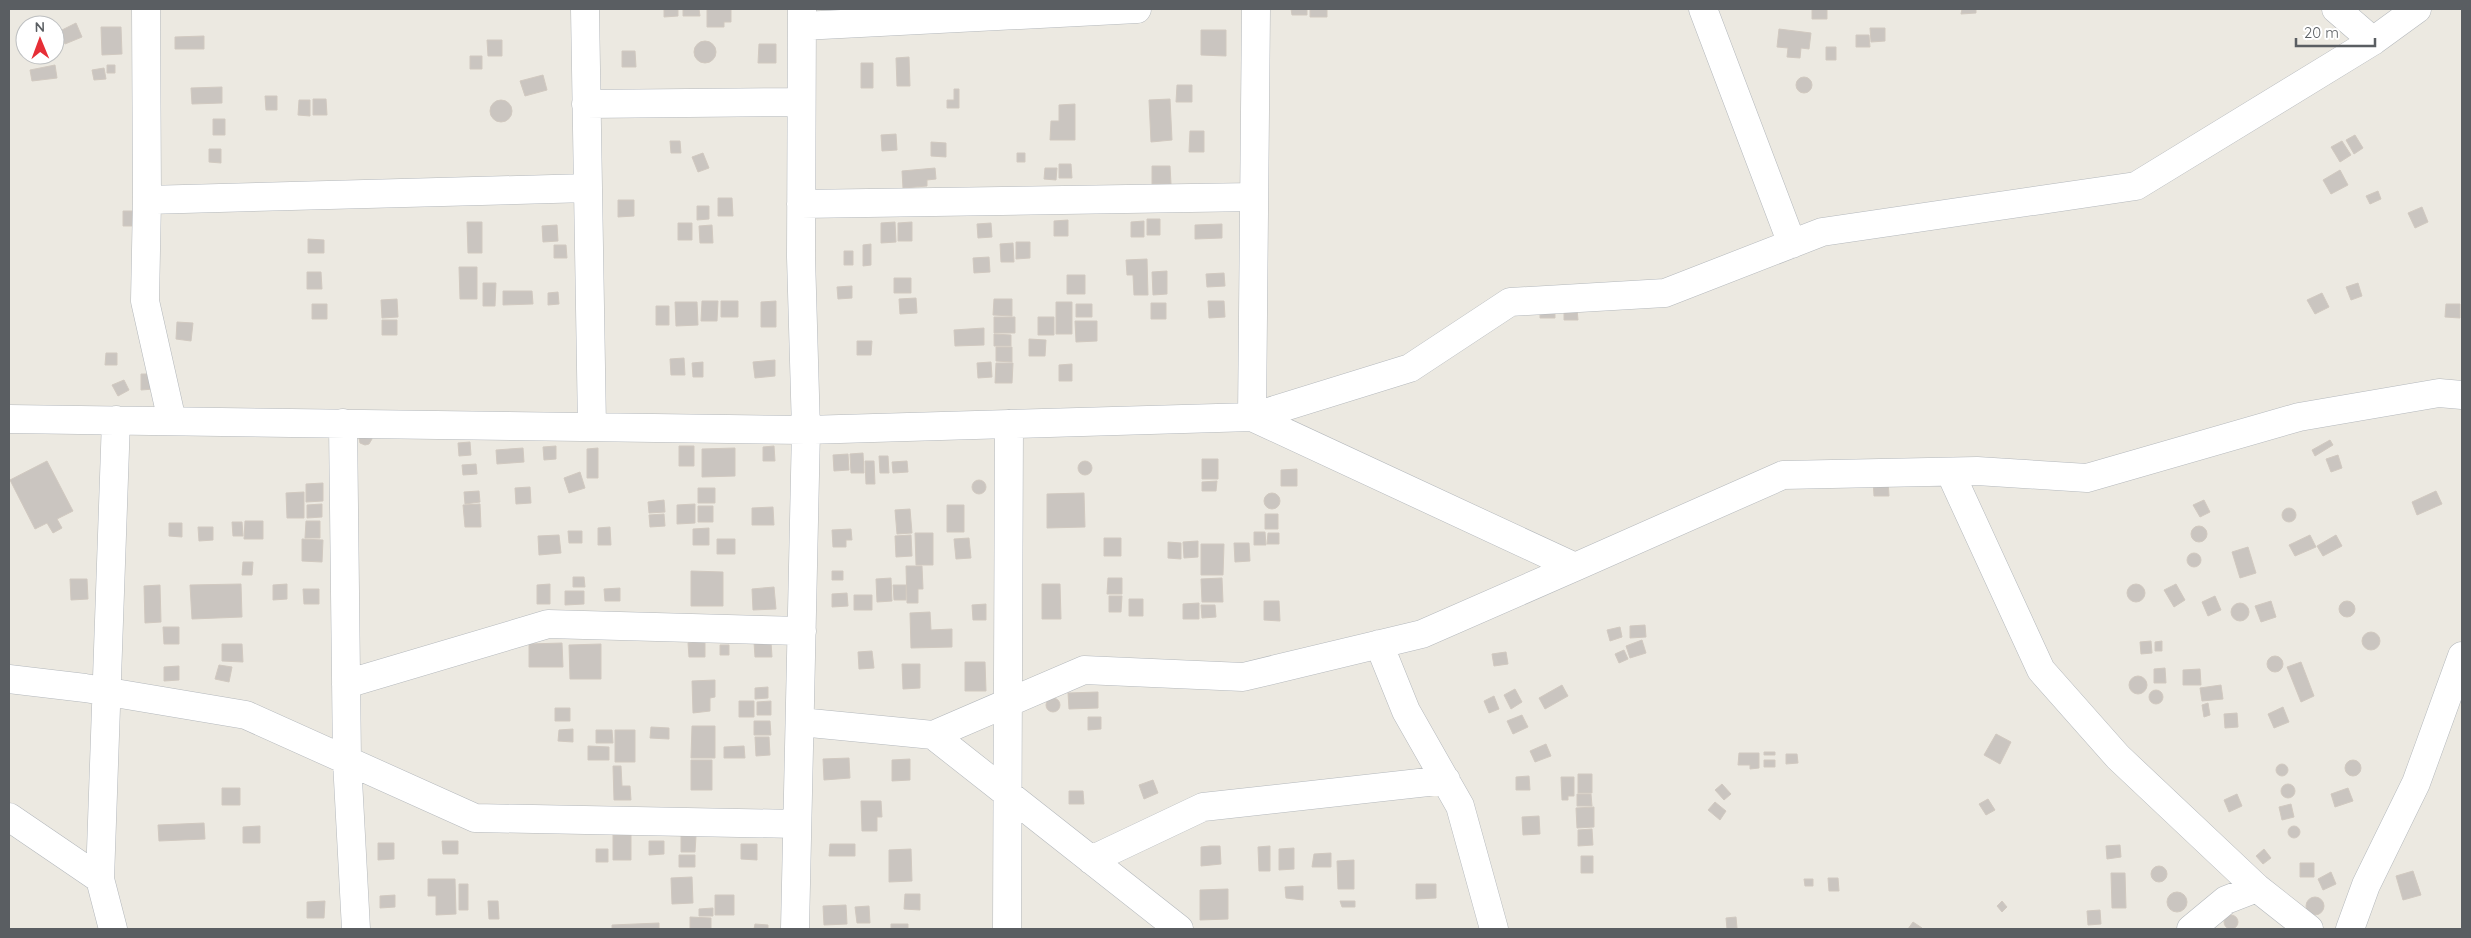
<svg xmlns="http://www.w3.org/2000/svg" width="2471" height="938" font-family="Quicksand,sans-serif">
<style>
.building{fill:#cac5c0;stroke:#d1c9c0}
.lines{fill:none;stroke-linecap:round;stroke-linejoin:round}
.minor-casing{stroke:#b4b8bc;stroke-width:29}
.minor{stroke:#fff;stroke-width:28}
</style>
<rect width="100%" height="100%" fill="#ece9e1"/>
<path class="building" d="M664,9H678V16L664,17Z
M683,9H699L700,16H683Z
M707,9H731V22H724V27H707Z
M1291,9H1307V15H1292Z
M1310,9H1327V17H1310Z
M1812,9H1827V19H1812Z
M1962,9H1976V13L1961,14Z
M76,23L82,37L65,44L60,31Z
M101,27H121L122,54L102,55Z
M1870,28H1885V41L1871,42Z
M1779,29L1811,33L1809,49L1801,48L1800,58L1787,57L1788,48L1777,47Z
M1201,30H1226V56L1201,55Z
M1856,35H1869L1870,47H1856Z
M204,36V49H175V37Z
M487,40H502V56H488Z
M694 52a11 11 0 1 1 22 0a11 11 0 1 1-22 0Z
M759,44H776V63H758Z
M1826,47H1836V60H1826Z
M622,51H635L636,67H622Z
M470,56H482V69H470Z
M909,57L910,86H897L896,58Z
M861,63H873V88H861Z
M55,65L57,78L32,81L30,70Z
M107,65H115V73H107Z
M104,68L106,79L94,80L92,70Z
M543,75L547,90L525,96L520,81Z
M1796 85a8 8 0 1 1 16 0a8 8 0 1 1-16 0Z
M1177,85H1192V102H1176Z
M222,87V103L192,104L191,88Z
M954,89H959V108H947V100H954Z
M265,96H277V110H266Z
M313,99H326L327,115H313Z
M1170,99L1172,140L1151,142L1149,100Z
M299,100H310V116L298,115Z
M490 111a11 11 0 1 1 22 0a11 11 0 1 1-22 0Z
M1075,104V140H1050L1051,121H1059V105Z
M213,119H225V135H213Z
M1190,131H1204V152H1189Z
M896,134L897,150L882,151L881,135Z
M2355,135L2363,148L2354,154L2346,140Z
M670,141H680L681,153H671Z
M2342,141L2351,155L2340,162L2331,147Z
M931,142L946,143V157L931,156Z
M209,149H221V163L209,162Z
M703,153L709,168L698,172L692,157Z
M1017,153H1025V162H1017Z
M1059,164H1071L1072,178H1059Z
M1152,166H1170L1171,184H1152Z
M935,168L936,179L927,180V186L903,188L902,171Z
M1045,168H1057L1056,180L1044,179Z
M2340,170L2348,185L2331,194L2323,180Z
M2378,191L2381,199L2370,204L2366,196Z
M718,198H732L733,216H718Z
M618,200H634V216L618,217Z
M697,206H709V219L697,220Z
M2422,207L2428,222L2415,228L2408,213Z
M123,211H136V226H123Z
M1147,219H1160V235H1147Z
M1068,220V236H1054V221Z
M1144,221V237H1131V222Z
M467,222H482V253H468Z
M895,222L896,242L881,243V223Z
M912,222V241H898V223Z
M678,223H692V240H678Z
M991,223L992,237L978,238L977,224Z
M1222,224V238L1195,239V225Z
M557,225L558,241L543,242L542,226Z
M712,225L713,243H700L699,226Z
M308,239L324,240V253H308Z
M1016,242H1030V258L1016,259Z
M1013,243L1014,262H1001L1000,244Z
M871,244V265L863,266V245Z
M554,245H566L567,258H554Z
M844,251H853V265H844Z
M989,257L990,272L974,273L973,258Z
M1147,259L1148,295H1134L1133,275H1127L1126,260Z
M459,267H477V299H460Z
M1167,271V294L1153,295L1152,272Z
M307,272H321L322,289H307Z
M1224,273L1225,286L1207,287L1206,274Z
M1067,275H1085V294H1067Z
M894,278H911V293H894Z
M483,283H496L495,306H483Z
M2358,283L2362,296L2351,300L2346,287Z
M852,286V298L838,299L837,287Z
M503,291H532L533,304L503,305Z
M558,292L559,304L548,305V293Z
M2322,293L2329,307L2315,314L2307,300Z
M916,298L917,313L900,314L899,299Z
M397,299L398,317L382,318L381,300Z
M994,299H1012V316L993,315Z
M702,301H718L717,321H701Z
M721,301H738V317H721Z
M776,301V327H761V302Z
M1208,301H1224L1225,317L1209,318Z
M675,302H697L698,325L676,326Z
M1056,302H1072V334H1056Z
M1151,303H1166V319H1151Z
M312,304H327V319H312Z
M1076,304H1092V317H1076Z
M2446,304H2460V318L2445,317Z
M656,306H669V325H656Z
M1540,306H1555V318H1540Z
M1564,309H1577L1578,320H1564Z
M994,317H1015V333H994Z
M1038,317H1054V335H1038Z
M382,320H397V335H382Z
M1075,321H1097V341L1076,342Z
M177,322L193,323L191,341L176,339Z
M984,328V345L955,346L954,330Z
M994,334L1011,335V346H994Z
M1029,339L1046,340L1045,356H1029Z
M857,341H872L871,355H857Z
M996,347H1012V362L996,361Z
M106,353H117V365H105Z
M684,358L685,375H671L670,359Z
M775,360V376L755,378L753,362Z
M703,362V377H693L692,363Z
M991,362L992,377L978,378L977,363Z
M996,363H1013L1012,383H995Z
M1072,364V381H1059V365Z
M141,374H153L154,389L141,390Z
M124,380L129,390L118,396L112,385Z
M362,433L371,435L372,439L369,444L365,445L360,443L359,438Z
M2330,440L2333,445L2315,456L2312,450Z
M470,442L471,455L459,456L458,443Z
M556,446V459L544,460L543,447Z
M679,446H694V466H679Z
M774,446L775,461H763V447Z
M523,448L524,462L497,464L496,450Z
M598,448V478H587V449Z
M735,448V476L702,477V449Z
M863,453L864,473H851L850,454Z
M848,454L849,470L834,471L833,455Z
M2338,455L2342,468L2331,472L2326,459Z
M879,456H888L889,473H880Z
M1202,459H1218V479H1202Z
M1078 468a7 7 0 1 1 14 0a7 7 0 1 1-14 0Z
M47,461L73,511L57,519L62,528L53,533L47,523L35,529L10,480Z
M865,461H874L875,484H866Z
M907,461L908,472L893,473L892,462Z
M476,464L477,474L463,475L462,465Z
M1297,469V486H1281V470Z
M580,472L585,488L569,493L564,478Z
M1873,479H1888L1889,496H1874Z
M972 487a7 7 0 1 1 14 0a7 7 0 1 1-14 0Z
M1217,481L1216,491H1202V482Z
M323,483V501L306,502V484Z
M530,487L531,503L516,504L515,488Z
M698,488H715V503H698Z
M479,491L480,502L465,504L464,492Z
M2436,491L2442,504L2417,515L2412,502Z
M304,492V518H287L286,493Z
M1084,493L1085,527L1047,528V494Z
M1264 501a8 8 0 1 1 16 0a8 8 0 1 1-16 0Z
M664,500L665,512L649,513L648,502Z
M2204,500L2210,512L2200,517L2193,505Z
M322,504V517L307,518V505Z
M480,504L481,527H465L463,505Z
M695,504V523L677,524V505Z
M947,505H964V532H947Z
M698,506H713V522H698Z
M773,507L774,525H752V508Z
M2282 515a7 7 0 1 1 14 0a7 7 0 1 1-14 0Z
M910,509L912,533L897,534L895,510Z
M664,514L665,526L650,527L649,515Z
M1265,514H1278V529H1265Z
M245,521H263V539H244Z
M306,521H320V538H305Z
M232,522H242L243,536H233Z
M169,523H182V537L169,536Z
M2191 534a8 8 0 1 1 16 0a8 8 0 1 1-16 0Z
M198,527H213V540L199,541Z
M610,527L611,545H598V528Z
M709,528V545H693V529Z
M851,529L852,540H846V547H833L832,530Z
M568,531H582V543H569Z
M1254,532H1265L1266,545H1254Z
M915,533H933V565H916Z
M1268,533H1279V544H1267Z
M559,535L561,553L539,555L538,536Z
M911,535L912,556L896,557L895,536Z
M2310,535L2316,547L2295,556L2289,545Z
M2336,535L2342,546L2323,556L2317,546Z
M969,538L971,558L956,559L954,539Z
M1104,538H1121V556H1104Z
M302,539L323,540L322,562L302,561Z
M717,539H735V554H717Z
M1198,541V557L1184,558L1183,542Z
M1168,542L1181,543V559L1168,558Z
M1234,543H1249L1250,561L1235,562Z
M1201,544H1224L1223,575H1201Z
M2248,547L2256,573L2240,578L2232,552Z
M2187 560a7 7 0 1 1 14 0a7 7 0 1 1-14 0Z
M243,562H253L252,575H242Z
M906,566H922L923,589H918V603H907Z
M691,571L723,572V606H691Z
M832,571H843V580H832Z
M573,577H584L585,587H573Z
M891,578L892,601L877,602L876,579Z
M1108,578H1122V594H1107Z
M1222,578L1223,602H1202L1201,579Z
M70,579H87L88,599L71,600Z
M241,584L242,617L192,619L190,585Z
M287,584V599L273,600V585Z
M550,584V604H537V585Z
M1042,584H1060L1061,619H1042Z
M2176,584L2185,600L2174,607L2164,590Z
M2127 593a9 9 0 1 1 18 0a9 9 0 1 1-18 0Z
M160,585L161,622L145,623L144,586Z
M893,585H906V600H894Z
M774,587L776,609L753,610L752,589Z
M620,588V601H605L604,589Z
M303,589H319V604H304Z
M565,591H584V604L565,605Z
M847,593L848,606L832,607V594Z
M854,595H872V610H854Z
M1109,596H1122L1121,612H1109Z
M2215,596L2221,610L2208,616L2202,602Z
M1129,599H1143V616H1129Z
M1264,601H1279L1280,621L1264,620Z
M2271,601L2276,617L2261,622L2255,606Z
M2339 609a8 8 0 1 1 16 0a8 8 0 1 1-16 0Z
M2231 612a9 9 0 1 1 18 0a9 9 0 1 1-18 0Z
M1199,603V619H1183V604Z
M986,604V620H973L972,605Z
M1201,605H1215L1216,617L1202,618Z
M930,612L931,630L952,629V647L911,648L910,613Z
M1645,625L1646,637L1630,638V626Z
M163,627H179V644H164Z
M1620,627L1622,637L1610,641L1607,630Z
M2362 641a9 9 0 1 1 18 0a9 9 0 1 1-18 0Z
M1642,640L1646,653L1630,658L1626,646Z
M2151,641L2152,653L2141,654L2140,642Z
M2162,641V651H2155V642Z
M705,642V657H689L688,643Z
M754,642H771L772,657H755Z
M562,643L563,667H529V644Z
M222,644H242L243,662L222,661Z
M601,644V679H570L569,645Z
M720,645H729V655H720Z
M1624,650L1628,659L1619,663L1615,654Z
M872,651L874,668L859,669L858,652Z
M1506,652L1508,664L1494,666L1492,654Z
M2267 664a8 8 0 1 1 16 0a8 8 0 1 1-16 0Z
M965,662H985L986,691H965Z
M2301,662L2314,696L2301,702L2287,667Z
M902,664H920V688L903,689Z
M219,665L232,667L229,682L215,679Z
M179,666V680L164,681V667Z
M2165,668L2166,683H2154V669Z
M2200,669L2201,685H2183V670Z
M2129 685a9 9 0 1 1 18 0a9 9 0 1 1-18 0Z
M715,680V697L710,698V711L693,713L692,681Z
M1562,685L1568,696L1545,709L1539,698Z
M2221,685L2223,699L2202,701L2200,688Z
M768,687V698L755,699V688Z
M1515,689L1522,702L1511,709L1504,695Z
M2149 697a7 7 0 1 1 14 0a7 7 0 1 1-14 0Z
M1098,692V708L1069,709L1068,693Z
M1494,696L1499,709L1489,713L1484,701Z
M1046 705a7 7 0 1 1 14 0a7 7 0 1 1-14 0Z
M739,701H754V717H739Z
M771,701V715H757V702Z
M2208,703L2210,715L2204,717L2202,705Z
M2283,707L2289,722L2274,728L2268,714Z
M555,708H570V721H555Z
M2237,713L2238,727L2225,728L2224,714Z
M1522,715L1528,727L1513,734L1507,721Z
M1088,717H1101V729L1088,730Z
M754,721H770L771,735H754Z
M692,726H715V758H691Z
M651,727L669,728V739L650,738Z
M573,729V742L558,741L559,730Z
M596,730H612L613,743H596Z
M615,730H635V762H615Z
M1996,734L2011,742L2000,764L1984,755Z
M755,737H769L770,755L756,756Z
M1546,744L1551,756L1535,762L1530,751Z
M588,746L609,747V760H588Z
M744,746L745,758H724V747Z
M1764,752H1775V755H1764Z
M1739,753H1759V768L1750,769V765H1738Z
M1786,754H1797L1798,763L1786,764Z
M849,758L850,778L824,780L823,759Z
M910,759V780L892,781V760Z
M2345 768a8 8 0 1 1 16 0a8 8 0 1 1-16 0Z
M691,760H712V790H691Z
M1764,760H1775V767H1764Z
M2276 770a6 6 0 1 1 12 0a6 6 0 1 1-12 0Z
M613,766H621L622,786H630L631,800H614Z
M1578,774H1592V793H1578Z
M1529,776L1530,790H1516V777Z
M1561,777H1574V796H1568V800H1562Z
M1153,780L1158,793L1144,799L1139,785Z
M2281 791a7 7 0 1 1 14 0a7 7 0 1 1-14 0Z
M1722,784L1731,794L1724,800L1715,790Z
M222,788H240V805H222Z
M2348,788L2353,801L2335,807L2331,794Z
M1069,791H1083L1084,804H1069Z
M1577,794H1591L1592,806H1577Z
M2237,794L2242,806L2229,812L2224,800Z
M1988,799L1995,810L1986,815L1979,804Z
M861,801H881L882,817H877V831H862Z
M1715,802L1726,811L1720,820L1708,810Z
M2291,804L2294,817L2282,820L2279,807Z
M1594,807V827L1577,828L1576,808Z
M1539,816L1540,834L1523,835L1522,817Z
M204,823L205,839L159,841L158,825Z
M2288 832a6 6 0 1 1 12 0a6 6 0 1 1-12 0Z
M260,826V843H243V827Z
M1592,829L1593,845L1578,846V830Z
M613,835H631V860H613Z
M681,836H696L695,852H681Z
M442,841H458V854H443Z
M649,841H664V854L649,855Z
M378,843H394V859L378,860Z
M741,844H757V860L741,859Z
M830,844H855V856H829Z
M2120,845L2121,857L2107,859L2106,846Z
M1210,846H1220L1221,864L1201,866V847Z
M1270,846V871H1259L1258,847Z
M1294,848V869L1279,870V849Z
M596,849H608V862H596Z
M911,849L912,881L889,882V850Z
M2264,849L2271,858L2263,864L2256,856Z
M1331,853V867H1312L1314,854Z
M679,855H695V867H679Z
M1581,856H1593V873H1581Z
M1354,860V889H1338L1337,861Z
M2300,863H2314V877H2300Z
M2151 874a8 8 0 1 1 16 0a8 8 0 1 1-16 0Z
M2413,871L2421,895L2403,900L2396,876Z
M2331,872L2336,884L2323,890L2318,879Z
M2111,873H2125L2126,908H2112Z
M692,877L693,903L672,904L671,878Z
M1828,878H1838L1839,891H1829Z
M428,879H455L456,914L436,915V896H428Z
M1804,879H1813V886H1805Z
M459,884H468V910H459Z
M1416,884H1436V898L1416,899Z
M1303,886V900L1286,898L1285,887Z
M1228,889V919L1200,920V890Z
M2167 902a10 10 0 1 1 20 0a10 10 0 1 1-20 0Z
M905,894H920V910L904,909Z
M395,895V907L380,908V896Z
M715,895H734V915H715Z
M2306 906a9 9 0 1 1 18 0a9 9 0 1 1-18 0Z
M325,901L324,918H307V902Z
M488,901H498L499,919H489Z
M1340,901H1355V907H1342Z
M2002,901L2007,907L2002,912L1997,906Z
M846,905L847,924L824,925L823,906Z
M869,906L870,923H857L855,907Z
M713,908V916H699V909Z
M2100,910L2101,924L2088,925L2087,911Z
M2224 922a7 7 0 1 1 14 0a7 7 0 1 1-14 0Z
M690,917L711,918V929H690Z
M1736,917L1737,928L1727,929L1726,918Z
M1913,922L1922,928L1921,929H1908Z
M659,923V929H612V925Z
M755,924L768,925V929H754Z
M891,924H908V929H891Z"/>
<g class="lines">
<defs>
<path id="minor" d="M146,9L147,200L145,301L172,421
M585,9L592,427
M1256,9L1252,417L1575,567L1783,475L1977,471L2087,478L2299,417L2439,393L2462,395
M1703,9L1792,244
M2336,9L2373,41
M802,26L1137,9
M586,104L801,102
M147,200L588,188
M801,204L1254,197
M9,419L806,430L1252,417L1410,368L1510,302L1665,293L1822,232L2136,186L2373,41L2417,9
M343,423L347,761L356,929
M1950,472L2041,670L2118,757L2257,888L2309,929
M1379,644L1406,711L1460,806L1494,929
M9,679L85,688L246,715L475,818L797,824
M346,684L548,624L802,631
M800,722L933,735L1179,929
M933,735L1084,670L1243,677L1422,634L1575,567
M9,817L100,879L113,929
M1091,860L1203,807L1446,780
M100,879L116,420
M795,929L806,430L801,257L802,9
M1007,929L1009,424
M2191,929L2226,900L2257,888
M2350,929L2366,885L2416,783L2462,656"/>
</defs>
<use href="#minor" class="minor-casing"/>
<use href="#minor" class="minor"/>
</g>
<rect width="2471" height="938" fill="none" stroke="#5a5e62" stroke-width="20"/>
<g transform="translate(40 40) rotate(359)"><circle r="24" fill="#ffffff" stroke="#bdbfc0"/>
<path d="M0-4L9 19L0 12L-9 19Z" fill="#e62e36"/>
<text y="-8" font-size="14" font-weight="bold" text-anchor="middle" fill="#5a5e62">N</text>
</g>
<path d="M2296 38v8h79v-8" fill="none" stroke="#5a5e62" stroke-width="2.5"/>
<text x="2304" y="38" font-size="15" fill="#5a5e62" stroke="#ffffff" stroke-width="4" paint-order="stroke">20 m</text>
</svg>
